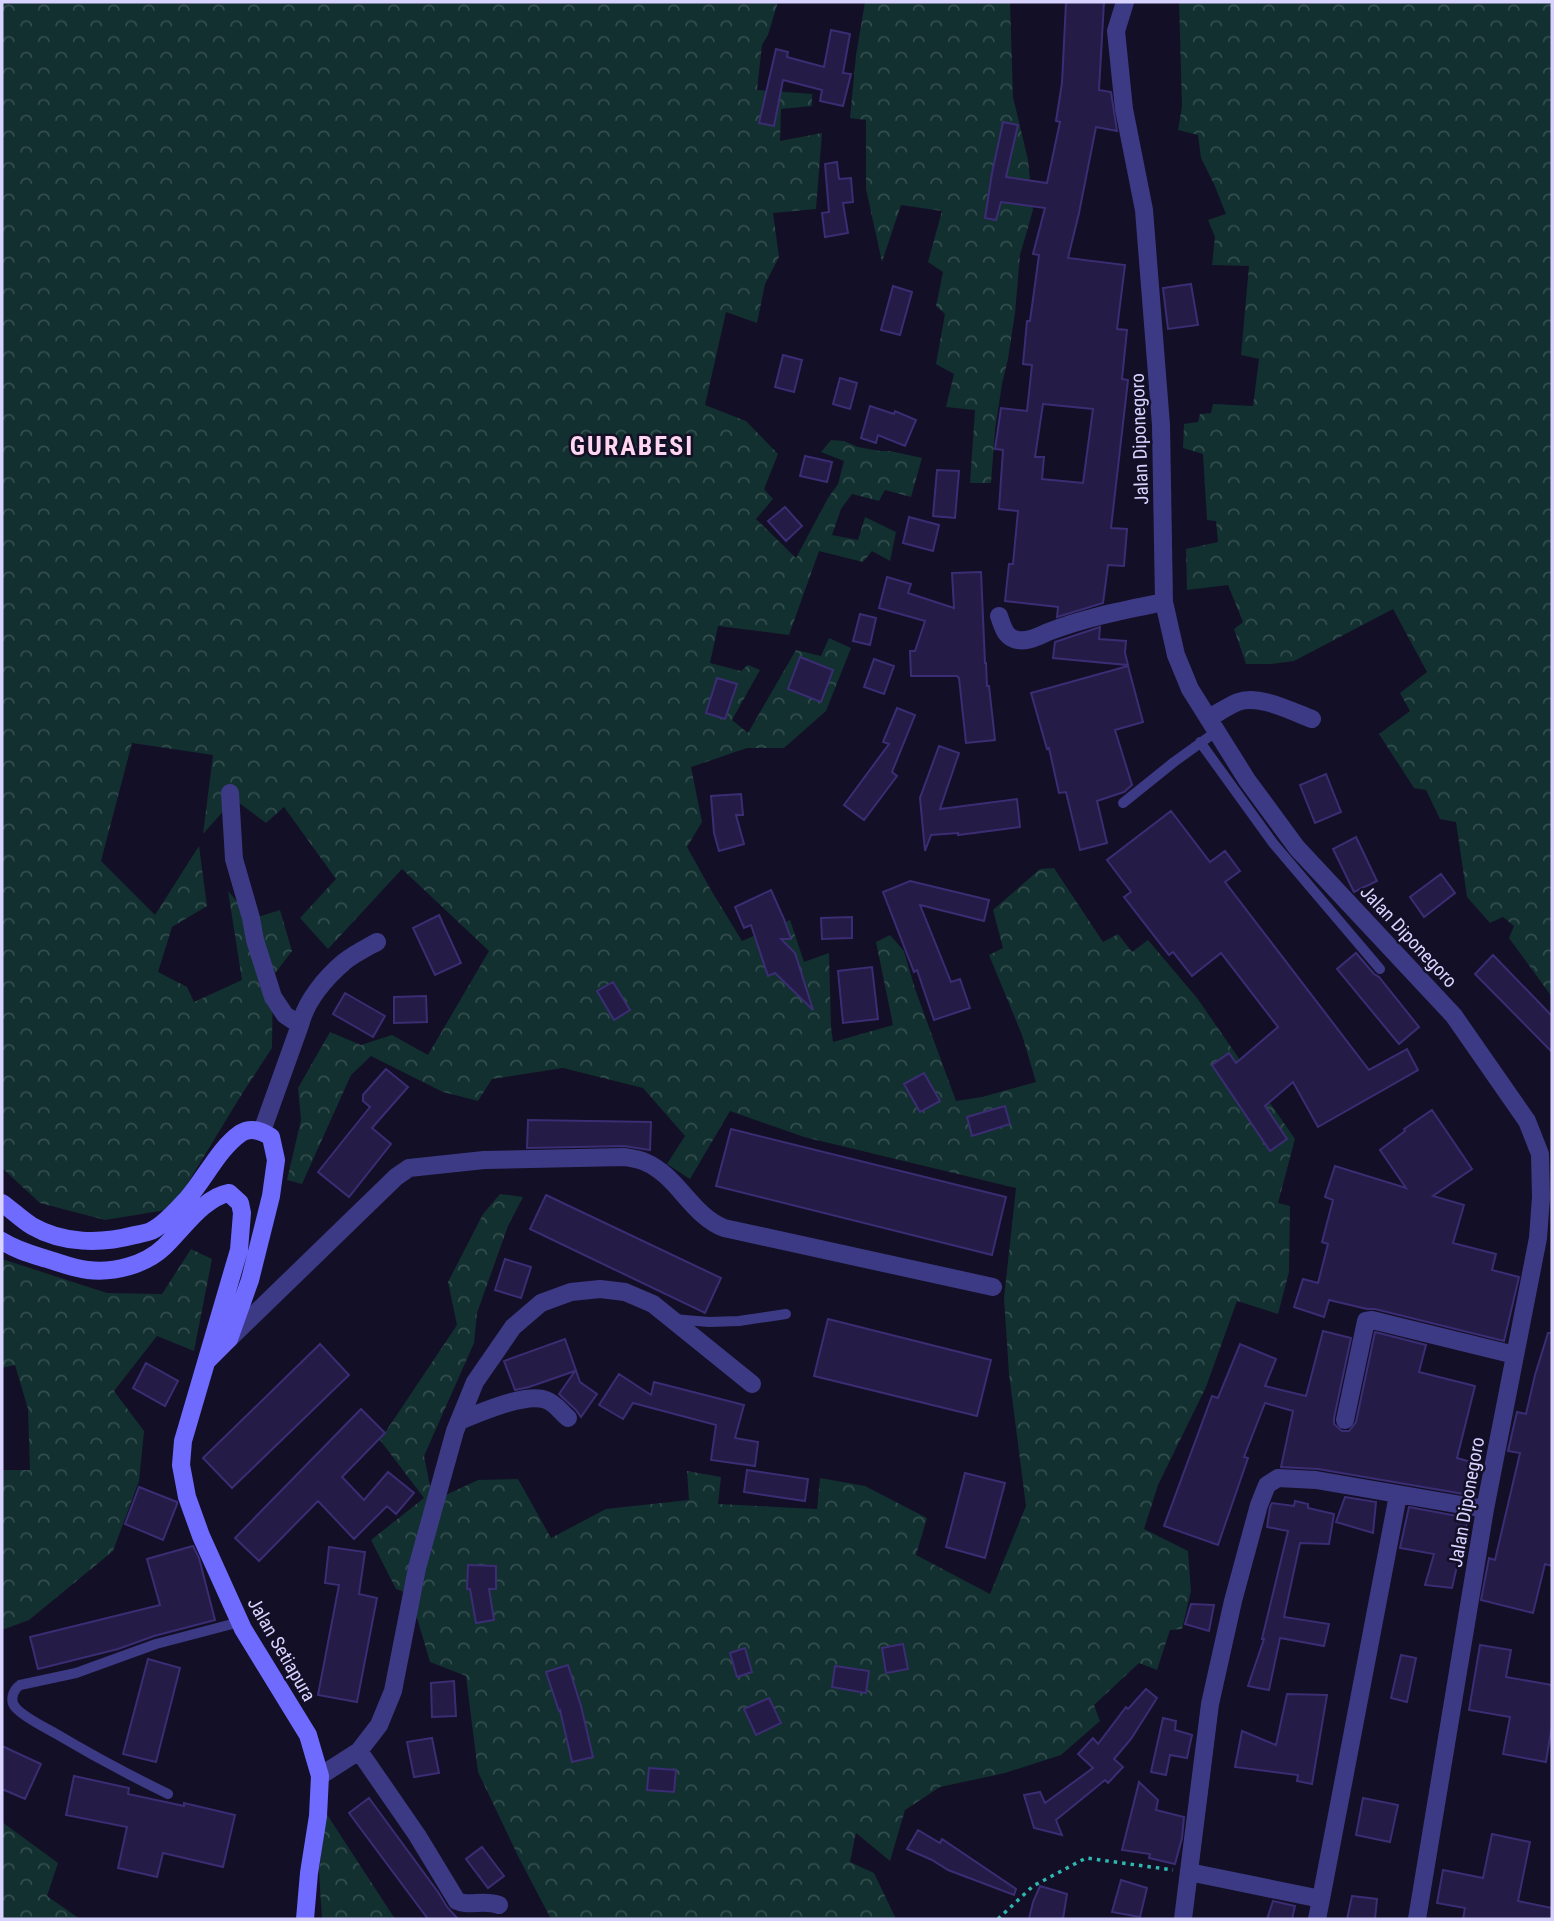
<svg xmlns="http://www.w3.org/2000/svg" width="1554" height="1921" font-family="'Roboto Condensed',sans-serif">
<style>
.forest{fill:url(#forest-crowns)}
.building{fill:#241b47;stroke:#3b2d73;stroke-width:2;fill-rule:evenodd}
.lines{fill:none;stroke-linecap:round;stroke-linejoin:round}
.path{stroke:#2fb8b0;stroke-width:3.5;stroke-dasharray:3.5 5;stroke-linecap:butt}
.lane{stroke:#3d3a85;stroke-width:10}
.street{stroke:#3d3a85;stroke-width:18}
.secondary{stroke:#6f6bff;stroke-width:18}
.labels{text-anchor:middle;stroke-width:5;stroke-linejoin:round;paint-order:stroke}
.street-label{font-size:19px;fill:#d9d4ff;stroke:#130f26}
.district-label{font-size:26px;font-weight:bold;letter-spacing:2px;fill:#ffd6f0;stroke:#130f26}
</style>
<defs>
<pattern id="forest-crowns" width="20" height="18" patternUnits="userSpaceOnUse" patternTransform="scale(1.75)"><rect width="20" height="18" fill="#12302f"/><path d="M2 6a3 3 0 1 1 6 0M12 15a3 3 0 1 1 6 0" fill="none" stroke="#344d4e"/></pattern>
</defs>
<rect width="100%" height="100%" fill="#130f26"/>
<path class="forest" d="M2,2H778L768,35L762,45L757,90L812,94V106L781,109L780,141L822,133L816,209L773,213L779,257L765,284L757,323L726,312L705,405L746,421L778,454L764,489L773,499L756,519L796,558L828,498L838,484L844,461L821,452L831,440L844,441L858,447L880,451H890L922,458L911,497L885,490L879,501L852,494L841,509L832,535L858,540L865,517L896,532L890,561L872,551L863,562L819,551L789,635L718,626L710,663L741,671L748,665L760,670L732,720L748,733L796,650L821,656L829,638L851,648L826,711L784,748H747L691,767L702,822L687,847L711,890L742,941L790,920L804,962L829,953L831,1027L833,1042L893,1025L876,942L890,935L904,951L915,989L956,1101L982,1097L1036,1082L1022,1035L989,955L1003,948L993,910L1040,869L1054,868L1103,942L1118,934L1132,952L1148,940L1197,998L1295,1139L1278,1203L1290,1206L1289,1272L1278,1314L1237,1301L1206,1387L1158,1485L1144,1529L1188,1551L1191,1591L1182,1629L1170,1630L1157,1670L1139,1663L1094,1705L1100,1721L1061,1755L1005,1773L940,1787L905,1810L890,1861L856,1833L850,1862L874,1873L896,1919H551L519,1858L478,1772L466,1676L430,1662L410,1594L396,1589L371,1540L424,1498L380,1440L457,1325L448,1282L483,1214L500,1194L523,1197L508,1226L477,1313L474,1343L424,1456L433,1501L478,1480L518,1479L551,1538L606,1509L689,1500L687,1471L721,1477L718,1504L817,1509L820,1478L865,1486L927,1518L916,1555L990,1594L1026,1506L1009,1374L1004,1298L1016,1188L804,1137L730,1111L690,1179L667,1164L685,1136L643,1088L563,1068L492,1079L478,1101L443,1092L371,1056L351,1075L302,1184L287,1180L301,1120L298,1088L330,1032L361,1045L392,1035L428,1055L489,951L402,869L328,949L300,918L336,879L284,807L266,823L234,799L203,834L213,755L132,743L101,861L155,915L199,846L207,906L172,927L158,972L187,987L194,1002L242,980L228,891L252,919L280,910L292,951L273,976L272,1048L240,1097L172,1209L105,1220L40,1203L2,1168Z
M865,2H1010L1013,97L1028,160L1033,210L1020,255L1015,313L1008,359L1002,384L995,430L991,483H970L975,410L946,407L954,374L936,364L945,314L936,306L943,272L928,262L942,211L901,205L882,262L866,189V120L850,118L856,55Z
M1179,2H1552V997L1509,938L1514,926L1503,917L1490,923L1467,897L1456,822L1440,819L1426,790L1414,788L1379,734L1410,711L1400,693L1427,672L1393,609L1294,661L1271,664H1246L1234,629L1243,622L1228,585L1187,590L1186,549L1218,542L1216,521L1207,520L1203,454L1183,448L1184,424L1198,422L1200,414L1211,413L1213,404L1253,406L1259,359L1241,355L1249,266L1212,265L1215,237L1208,220L1226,214L1214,184L1201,158L1198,135L1178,130L1182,107Z
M191,1249L212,1259L194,1351L157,1336L114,1391L144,1431L139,1481L113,1551L29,1620L2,1630V1470H30L28,1409L15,1365L2,1368V1259L107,1293L162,1294Z
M326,1813L395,1919H322L319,1872Z
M2,1822L58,1863L47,1896L80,1919H2Z"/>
<path class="building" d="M1066,2H1104L1099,90L1111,92L1117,131L1096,127L1079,213L1068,258L1125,265L1117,329L1127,330L1122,379L1128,380L1111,528L1127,529L1124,566L1108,565L1103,603L1057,617L1058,607L1005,601L1009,564H1013L1018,511L999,509L1003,450L995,449L1001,408L1027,411L1032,365L1023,364L1027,321H1030L1039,255L1033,254L1045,208L1001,202L996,220L985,218L992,173L1003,122L1018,125L1006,177L1047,183L1060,122L1056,121L1062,83ZM1043,404L1093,409L1083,483L1042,479L1044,457H1035Z
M831,30L850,34L843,73L851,74L843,106L820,101L822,90L783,80L774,126L759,123L776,49L788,52L787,57L824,67Z
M837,162L839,179L851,178L853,202L843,203L848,233L825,237L822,213L829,212L825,164Z
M1191,284L1198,325L1168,329L1163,288Z
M893,286L912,292L900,335L881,330Z
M783,355L802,360L794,392L775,387Z
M840,378L857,383L850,409L833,404Z
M870,406L894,414L895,411L916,420L905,446L878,435L876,443L861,438Z
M805,456L832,462L827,482L800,476Z
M937,470L959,471L955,518L933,516Z
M785,507L802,526L786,541L768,521Z
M909,517L939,525L933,551L903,543Z
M981,572L985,663H986L987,686H989L995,740L966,743L959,678L957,676H911L910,651H915L925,621L879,608L887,577L911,584L908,593L954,608L952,573Z
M860,614L876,618L870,645L853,641Z
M1100,627L1099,639L1126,641L1125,653L1128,665L1053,658L1055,642Z
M800,657L833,670L821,702L788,689Z
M874,659L894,666L884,694L864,687Z
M1128,666L1143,722L1115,730L1132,785L1124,792L1097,801L1107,843L1080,850L1066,792L1059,793L1049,748L1047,749L1031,693Z
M717,678L737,684L725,719L706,713Z
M897,708L915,715L892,772L897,776L864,820L844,805L889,744L883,742Z
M939,746L959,753L940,809L1017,799L1020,827L958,835V833L931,835L925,851L920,798Z
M1326,774L1341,812L1315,823L1300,785Z
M741,794L743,815H736L744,844L719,851L714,833L711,796Z
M1171,811L1210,862L1225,851L1240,871L1225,882L1369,1070L1407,1049L1418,1070L1318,1127L1293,1082L1265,1106L1287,1139L1270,1151L1212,1065L1229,1053L1236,1063L1278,1027L1221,953L1192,976L1173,952L1169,955L1124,897L1131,892L1107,860Z
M1356,837L1377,881L1354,892L1333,849Z
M1441,874L1455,893L1424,917L1410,897Z
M910,881L989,900L984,921L920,905L951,982L960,979L970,1008L934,1020L917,970L914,972L883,892Z
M771,890L784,919L791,939H781L795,953L813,1010L775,973L768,976L751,925L744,928L735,907Z
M439,915L461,963L435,975L413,928Z
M852,917V938L822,939L821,918Z
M1356,953L1374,974L1379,977L1419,1027L1399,1044L1337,969Z
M1493,955L1552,1016V1052L1475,974Z
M872,967L878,1019L843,1023L838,971Z
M613,982L630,1010L614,1020L597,991Z
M345,993L385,1016L373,1037L333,1014Z
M426,996L427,1022L394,1023V997Z
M386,1069L408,1087L372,1128L391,1144L349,1197L318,1172L370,1107L363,1101V1095Z
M924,1073L940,1101L920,1112L904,1084Z
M1005,1106L1010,1124L972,1136L967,1117Z
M1432,1110L1472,1169L1433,1196L1464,1205L1453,1243L1496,1254L1492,1270L1519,1277L1504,1341L1375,1309H1367L1329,1300L1324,1317L1294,1307L1303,1279L1318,1283L1328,1244L1322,1242L1333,1200L1325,1197L1335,1166L1406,1188L1380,1150L1405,1131L1404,1129Z
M528,1120L651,1122L650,1150L624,1146L527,1148Z
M731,1129L1006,1197L992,1255L716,1186Z
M546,1195L721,1278L705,1313L530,1229Z
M505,1259L531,1267L521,1298L495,1290Z
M828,1319L991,1360L977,1416L814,1376Z
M1323,1331L1351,1338L1334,1418V1424L1342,1431H1349L1356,1422L1375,1332L1426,1345L1419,1372L1475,1386L1457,1458L1471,1462L1464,1494L1318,1469L1281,1467L1293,1411L1265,1403L1244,1457L1248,1458L1218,1545L1164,1526L1212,1396L1218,1398L1240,1344L1276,1359L1265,1386L1306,1396Z
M1548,1333H1552V1566L1545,1564L1533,1613L1481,1600L1489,1558L1495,1560L1520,1453L1508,1451L1517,1412L1526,1414L1535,1375Z
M565,1339L580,1382L597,1394L581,1417L576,1410L559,1394L575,1371L529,1387L515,1390L504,1361Z
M320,1344L349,1375L232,1488L203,1458Z
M146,1363L178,1381L165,1406L133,1388Z
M619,1374L651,1395L654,1382L744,1405L735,1438L758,1442L755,1466L711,1460L716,1425L633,1403L623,1419L599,1405Z
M361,1409L385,1433L342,1477L364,1500L388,1472L414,1493L396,1514L387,1506L354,1539L318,1501L259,1561L235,1538Z
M747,1470L808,1479L805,1501L744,1492Z
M965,1473L1005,1483L985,1558L946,1547Z
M139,1487L177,1502V1504L163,1540L125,1524Z
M1345,1497L1376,1502L1373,1533L1336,1522Z
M1295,1501L1308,1504V1508L1334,1514L1329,1544L1300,1543L1284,1617L1329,1624L1324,1646L1280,1638L1269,1690L1248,1686L1264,1639H1262L1288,1531L1267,1527L1270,1507L1272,1503L1294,1506Z
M1409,1507L1468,1518L1452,1588L1425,1585L1434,1554L1400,1548Z
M193,1546L199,1558L215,1620L154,1636L118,1649L38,1669L30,1637L160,1605L147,1559Z
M329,1547L365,1552L359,1594L377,1598L357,1702L318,1695L339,1585L325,1583Z
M468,1565L496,1566V1589H489L494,1620L476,1623L470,1589H467Z
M1191,1604L1214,1605L1209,1631L1185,1624Z
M903,1644L908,1669L886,1673L882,1648Z
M1480,1645L1511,1650L1506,1677L1552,1685V1725L1546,1762L1503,1754L1510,1717L1469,1710Z
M745,1648L752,1672L737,1677L730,1653Z
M1401,1655L1416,1658L1407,1702L1391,1698Z
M148,1659L180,1668L156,1762L123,1754Z
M568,1665L581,1706L593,1757L572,1762L560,1710L559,1711L546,1672Z
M835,1666L869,1671L866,1693L832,1687Z
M454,1681L456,1716L432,1717L431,1683Z
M1146,1689L1157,1698L1131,1739L1114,1759L1123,1767L1108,1783L1105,1780L1056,1820L1062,1835L1034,1828L1024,1795L1040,1792L1045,1803L1093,1768L1078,1754L1093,1738L1098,1744L1126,1707L1128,1709Z
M1287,1694L1327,1695L1312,1784L1297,1781L1298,1775L1235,1767L1242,1731L1276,1745Z
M769,1698L781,1723L756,1735L744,1709Z
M1163,1718L1176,1721L1175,1730L1192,1735L1187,1758L1170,1755L1166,1775L1151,1772Z
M432,1738L439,1773L414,1777L407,1742Z
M2,1746L41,1764L25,1799L2,1789Z
M649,1768L676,1770L674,1792L647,1790Z
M74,1776L129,1788L128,1794L184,1806V1803L235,1815L223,1867L163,1853L157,1877L118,1868L127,1827L66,1815Z
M1139,1782L1158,1800L1156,1810L1184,1817L1182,1838L1175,1864L1149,1858L1150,1854L1122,1850Z
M369,1798L438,1892L447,1907L458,1919H428L349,1813Z
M1363,1798L1398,1805L1390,1842L1356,1835Z
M918,1830L940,1843L942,1839L1016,1889L1014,1895L948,1870L932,1860L907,1849Z
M1492,1834L1530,1842L1518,1901L1552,1908V1919H1463L1465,1908L1437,1903L1443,1870L1483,1878Z
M482,1847L504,1876L488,1888L466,1859Z
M1121,1880L1147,1888L1140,1917L1112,1912Z
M1040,1886L1067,1894L1063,1919H1029L1033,1902Z
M1352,1896L1377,1899L1375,1919H1347Z
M1273,1901L1295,1906L1292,1919H1267Z"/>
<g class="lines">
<path class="path" d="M998,1919L1033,1886L1086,1858L1173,1870"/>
<path class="lane" d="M1200,742L1273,843L1380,969
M1123,803L1174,762L1217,731
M673,1319L709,1322L739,1321L786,1314
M168,1794C129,1775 90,1754 53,1732C42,1726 24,1717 16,1708C9,1701 13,1690 20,1685L76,1673L156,1644L240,1622"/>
<path class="street" d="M1125,2L1116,31L1124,109L1144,210L1161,425L1164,602L1176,655L1190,689L1247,780L1297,848L1454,1016L1527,1121L1540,1154L1541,1197L1538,1238L1485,1509L1417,1919
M999,616C1003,627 1005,638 1018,640C1028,642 1039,636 1048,632C1086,617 1125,610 1164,602
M1209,718C1218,713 1228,706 1238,702C1259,694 1293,712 1312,719
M230,793L234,859L251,918L255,940L273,997L285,1015L300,1025
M262,1131L300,1025C306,1001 325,978 344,962C354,954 366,948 377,942
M229,1339L396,1177L409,1168L484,1160L624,1157C631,1158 639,1159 645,1162C678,1176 691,1215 724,1228L993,1287
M1345,1420L1366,1321L1372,1320L1515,1355
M459,1421C479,1413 526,1392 546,1400C555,1403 561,1412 568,1418
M359,1751L417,1835L457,1901C469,1907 483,1899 499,1905
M320,1776L359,1751L379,1725L393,1691L417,1568L455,1431L475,1382L513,1327L541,1303L571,1292L600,1289L625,1292L653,1304L752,1384
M1189,1872L1321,1899L1317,1919
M1321,1899L1398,1495
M1183,1919L1210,1704L1233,1601L1259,1505L1267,1485L1278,1478L1316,1480L1485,1509"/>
<path class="secondary" d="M2,1203C12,1210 21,1219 32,1226C63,1244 101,1244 135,1235C140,1234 146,1233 151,1231C164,1225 177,1210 187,1199C205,1179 218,1149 241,1133C251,1127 262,1131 271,1137L276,1160L271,1196L250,1280L229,1339L207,1361
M2,1241C16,1250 31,1254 47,1259C60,1263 75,1269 88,1270C114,1273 145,1265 164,1247C182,1230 204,1197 229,1193L240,1203L242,1213L239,1250L183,1441L181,1465L187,1497L201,1536L243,1629L308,1735L320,1776L318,1816L309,1873L305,1919"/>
</g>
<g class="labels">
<g class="street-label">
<text transform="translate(1139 439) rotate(-92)" y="7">Jalan Diponegoro</text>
<text transform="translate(1409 936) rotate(47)" y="7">Jalan Diponegoro</text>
<text transform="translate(1466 1502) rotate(-80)" y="7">Jalan Diponegoro</text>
<text transform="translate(282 1649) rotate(60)" y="7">Jalan Setiapura</text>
</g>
<g class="district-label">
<text x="632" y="455">GURABESI</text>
</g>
</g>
<rect width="1554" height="1921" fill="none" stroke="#d9d4ff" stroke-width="7"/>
</svg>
